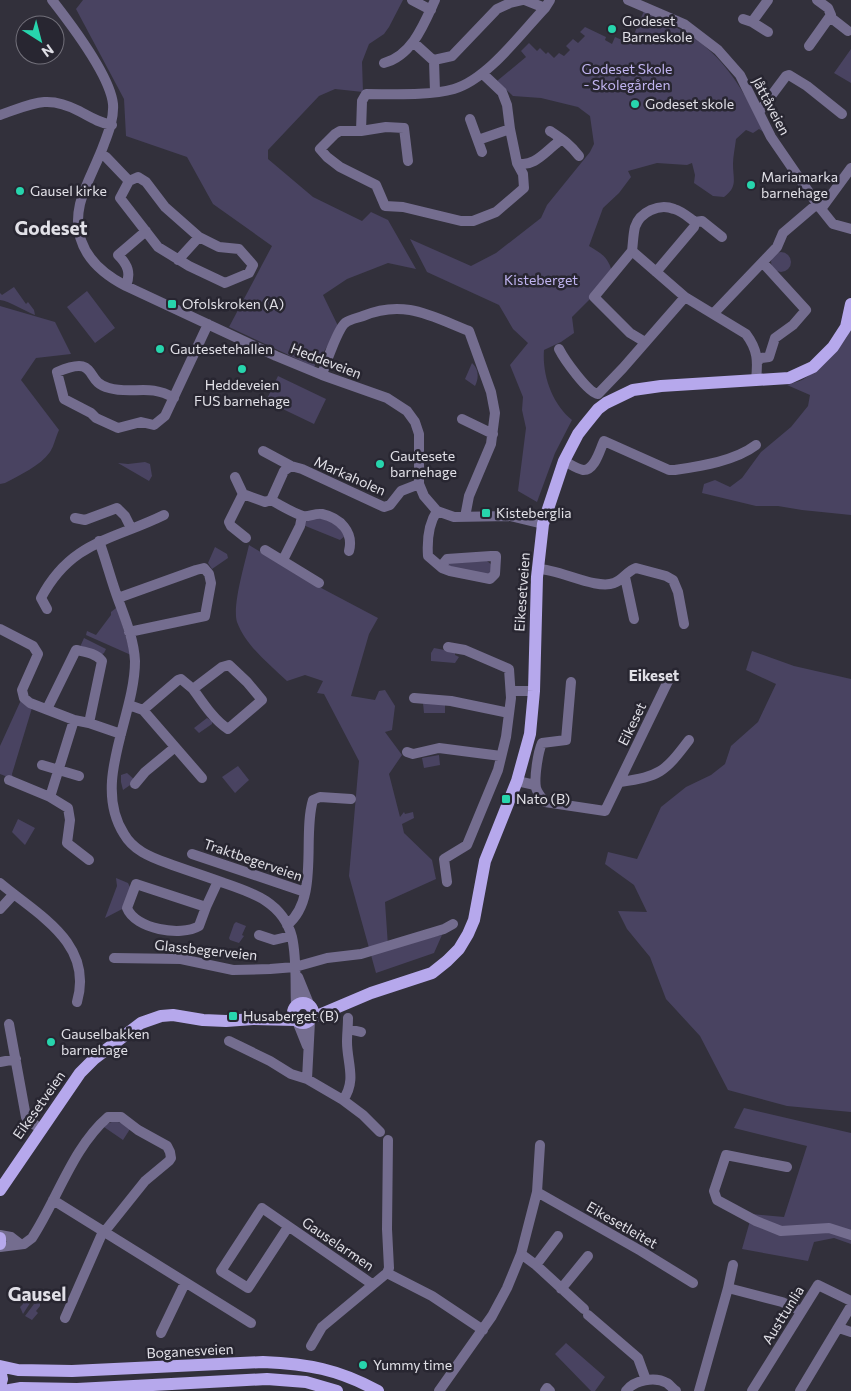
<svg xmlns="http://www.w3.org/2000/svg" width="851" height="1391" font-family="Commissioner,sans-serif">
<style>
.green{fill:#494361}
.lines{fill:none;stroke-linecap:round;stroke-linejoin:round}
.minor{stroke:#746d8f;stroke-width:10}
.major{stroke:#b6a8ec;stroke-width:12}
.poi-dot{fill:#27d5ad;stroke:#282631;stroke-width:2}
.labels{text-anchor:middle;stroke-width:5;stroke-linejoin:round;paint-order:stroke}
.poi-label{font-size:14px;fill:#e1e0e7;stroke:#282631;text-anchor:start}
.park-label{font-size:14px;fill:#c0b4f0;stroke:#282631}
.street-label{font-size:14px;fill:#e1e0e7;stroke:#282631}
.neighbourhood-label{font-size:15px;font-weight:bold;fill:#e1e0e7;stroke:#282631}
.district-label{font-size:19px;font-weight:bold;fill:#e1e0e7;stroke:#282631}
</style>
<rect width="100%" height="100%" fill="#32303b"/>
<path class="green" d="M83,0H403L389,27L384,34L369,44L362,62L363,92L335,89L319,96L268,150V159L313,197L362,221L371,212L388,220L416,269L388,263L347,279L323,295L339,328L314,367L229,327L272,246L213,204L187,157L126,136L124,99L76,9Z
M644,11C663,21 684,30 701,43C732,68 747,98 765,133L759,129L753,133L746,130L736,139C735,148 733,156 733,164C733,180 738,186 724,197L713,196L694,183L695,175L692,163L687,165L657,163L628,171L631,177L619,193L603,208L589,246C604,255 609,258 613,276L572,317L574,333L561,342L544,350C542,375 552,404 572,420L555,453L537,502L518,491L526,428L522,410L523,397L510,365L528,343L513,329L499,305L427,272L410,239L471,266L496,253L541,218L547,205L590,152L594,144L590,116L578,107L541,98L513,96L497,81L526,57L521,51L529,43L537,51L540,48L546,54L548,52L554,58L559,53L564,56L570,50L566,46L573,39L578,43L585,36L580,32L585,27L606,37L605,40L612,44L615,37L622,40L625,33L632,39Z
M851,49V83L834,73Z
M771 262a10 10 0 1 1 20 0a10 10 0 1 1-20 0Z
M14,287L26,304L28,302L34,310L35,315C24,311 10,301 0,300V293L2,295Z
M87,291L115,328L95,343L67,307Z
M0,306L55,322L71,354L36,358L21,380L59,430C56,436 54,446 50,452C40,466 20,475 5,483L0,484Z
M851,328V515L802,510L778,506H756L702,493L704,484L715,480L730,487L742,478L761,452L791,427L808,406L810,395L787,385C792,383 798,382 802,380C819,370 845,346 851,328Z
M472,363C479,369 479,378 475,386L465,379Z
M278,376L326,399L314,424L266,401Z
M145,462L150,464L152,476L149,481L118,463L128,464Z
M320,517L336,524L345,536L340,540L303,525L308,519Z
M249,545L308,581L378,618L369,634L351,696L375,700L379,691L385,690L395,706L392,730L385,732L402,755L389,774L400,817L404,812L405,814L413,812L414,818L402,824L404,833L432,860L436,879L385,902L388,946L442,935L434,953L376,973L349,876L359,761L324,694L317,693L323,681L305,675L287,681C269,664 246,646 237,622C232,606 245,563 249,545Z
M215,547L227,554L228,558L212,569L208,563Z
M487,561L492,565V569L489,576L448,568V563Z
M116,608L118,610L131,655L86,635L87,631L96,635L111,615V612Z
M84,638L106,649L104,653L101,655L80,647Z
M434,648L455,652V655L459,657L455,663L431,661V653Z
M752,651L794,666L851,679V1112L787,1106L728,1090L700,1036L666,999L650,957L627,929L618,911L647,912L634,885L605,864L608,852L637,859L661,807L686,787L711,775L725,764L731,746L758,722L776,684L746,670Z
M21,700L32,708L12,774L13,779L0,774V746Z
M423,703L445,704V713H424Z
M207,718L212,721V724L199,733L194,728Z
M439,755L440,765L424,768L422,758Z
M238,766L249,780L235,793L222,777Z
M127,773L136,781L123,790L121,782V775Z
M18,819L35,828L25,845L12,832Z
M116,878L128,883L131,889L126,907L105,918L117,886Z
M236,922L246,926L242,935L244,936L239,943L230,940L229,938L234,924Z
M744,1108L851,1133V1244L834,1238L814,1242L808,1261L742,1249L752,1214L784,1217L807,1146L734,1128Z
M114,1121L122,1123L130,1129L123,1140L104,1127L107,1124Z
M26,1294L32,1300L23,1314L20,1307L23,1304Z
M40,1303V1306L36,1311L38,1313L32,1320L25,1316L34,1304Z
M566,1343L605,1377L595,1391H591L555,1354Z"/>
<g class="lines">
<path class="minor" d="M52,0C70,23 110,76 113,104C114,118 109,131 104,144C97,164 85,184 80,204C71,243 93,269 126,286L276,356L322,375L387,398L407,411L415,422L419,434V484L424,496L437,511L454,517L510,516L543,524
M412,0L431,10
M525,0L545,8
M628,0L684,24L718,50L740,75L771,137L817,204L833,224L851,229
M830,17L848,31
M743,19L752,22L768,32
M752,22L768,0
M413,42L434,61
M809,46L831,15L828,8L817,0
M384,63C412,56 424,24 435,0
M435,92L434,60L452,56L497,9L510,3L523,0
M759,112L786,76L789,75L807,86L842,114
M0,115C32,104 47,94 79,111C90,117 99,123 112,125
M470,119L482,152
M361,131L362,101L366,94C394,94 429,96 454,89C488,79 521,33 545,8L550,0
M550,131C562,139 570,144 579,156
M478,140L510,129
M101,154L106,157L129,181
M408,161L404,128L386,127L361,131H340L335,134L320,149L327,157L340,167L376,185L385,206L403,207L461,221H473L496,212L524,188L523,174L517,163L510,129L507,105L502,92L483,74
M517,163C533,168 545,152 557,143L559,138
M138,177L146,182L165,207L199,237L219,247L239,249L253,265L249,273L225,283L189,266L158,247L120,198L129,181Z
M821,209L851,168
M695,222L702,221L722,237
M632,251C633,244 633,235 635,227C640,212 659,203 674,209C682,211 688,217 695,222L694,227L656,272
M178,260L199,237
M126,286C131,273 128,265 118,255L146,231
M713,314L777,247L783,233L817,204
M645,342L630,333L594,297L632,251L685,297L746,334C758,350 758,361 756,380
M559,349C564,359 588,393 598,394L623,368L685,297
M758,361L761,358L769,357L775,338L793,325L806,310L763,263
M322,375C325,365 338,329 345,323C350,319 358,318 363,316C404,299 431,316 469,331L491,392L495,413L491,444L469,496L465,517
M174,398C149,383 133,395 109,388C83,382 100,354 57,372L64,399L91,413L96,418L118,428L141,422L154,425L165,416L208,324
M462,419L493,434
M263,451L291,466L302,469L384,507L390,505L401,491L419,484
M564,461C570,464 577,469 583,470C595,471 600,449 604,441L669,470H675C701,466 735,461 756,445
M235,477L243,494L229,522L231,526L246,538
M243,494L265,502L271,500C278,504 296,514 303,516C309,517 315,513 322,514C340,518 354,532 349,551
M271,500L284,471L291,466
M437,511C429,523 427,541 428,556L442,568L450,571L490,579L495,574L496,558V556H491L447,559L443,564L442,568
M75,518L85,520L117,508L125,516L131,528
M99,541C106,560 111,580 118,599C125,618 134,640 135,661C135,717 91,782 124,834C133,850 150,857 167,863C186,870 205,876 224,883C254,893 283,903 292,937C297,959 295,983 296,1005
M265,550L319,583
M283,560L300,526L302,516
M538,569C559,569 596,590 614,583C623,580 627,571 636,568L666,576L673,580L678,592L684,624
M625,577L634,619
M118,598L196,570L204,568L209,574L211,583L205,616L129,632
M47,609L41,598C71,541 113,540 164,515
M0,629L33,646L38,654L22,690L24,698L30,703L74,720L89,723L121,734
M229,665L247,682L262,700L228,729C214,720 203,703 193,689L222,667Z
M571,682L566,740L542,743C538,752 534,778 536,788C538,794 541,797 545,802L605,811L670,677
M512,691H534
M414,698L451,701L509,713
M129,705L143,710L202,778
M47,709L76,650C85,652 96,653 102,661L89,723
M143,710L178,680L181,679L193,689
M407,752L413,754L439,748L501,756
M42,765L79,776
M9,780L50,797L68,808L70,820L67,843L89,860
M517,781L535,785
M620,782C660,776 664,773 689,740
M135,784L145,772L174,748
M50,797L74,720
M192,854L305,892
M447,882L444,859L467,845L498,770L506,737L511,698L509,669L465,650L448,647
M0,883C38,915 94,943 77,1002
M136,884L206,907L199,926C181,937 135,929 127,908Z
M206,907L218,881
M0,909L13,895
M287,925C320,899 302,836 313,800L320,797L351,799
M259,935L274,940L291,936
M114,958L181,959L233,970L270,969L295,967L327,958L361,954L444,929L453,924
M298,977L309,1004
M297,1021L307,1046
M9,1024L26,1117L29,1121L41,1129
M348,1029L361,1032
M229,1041L270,1061L291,1074L307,1079L343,1100L363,1115L380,1132
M0,1062L16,1059
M307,1079L310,1021
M343,1100C357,1080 347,1063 347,1042C347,1034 348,1026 348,1018
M388,1140L387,1229L389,1268L387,1273L432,1296L483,1330
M787,1167L726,1155L714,1191L717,1200L756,1221L781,1231L829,1228L851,1235
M537,1192L641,1251L693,1283
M53,1200L251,1323
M288,1227L248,1288L221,1271L262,1208L372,1284
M0,1235L11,1237L20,1244
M0,1247L24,1244L32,1238C57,1200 73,1147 108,1117H121L138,1130L167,1146L170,1152L171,1158L169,1161L145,1181L101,1236L65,1318
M521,1254L536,1265L584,1309
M536,1265L558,1236
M728,1288L733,1265
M561,1289L588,1256
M588,1315L638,1358L646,1380
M839,1328L851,1332
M161,1333L185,1283
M311,1346L322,1327L387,1273
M439,1391L492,1316L507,1288L521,1254L537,1192L540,1145
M545,1391L547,1388L550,1391
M626,1391C634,1380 655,1376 667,1383C670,1385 673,1389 676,1391
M699,1391L728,1288L782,1302L801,1311
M752,1391L818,1285L851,1301
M800,1391L851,1306"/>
<path class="major" d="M293 1013a10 10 0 1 1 20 0a10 10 0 1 1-20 0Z
M312,1018L371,993L432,973L447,961L459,949L468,934L474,920L485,861L517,781L530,734L534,691L537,577L543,524L564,461L578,434L585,425L598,409L606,403L633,390L661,386L789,378L813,367L833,347L846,327L851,304
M0,1190L80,1073L94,1059L141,1023L161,1016L173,1015L203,1020L226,1021L253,1019L296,1020
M0,1238V1244
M0,1366L18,1370L72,1371L263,1362C308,1364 338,1369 378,1391
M0,1370L2,1379L0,1386
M4,1391L21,1388L77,1389L267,1379L306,1382L337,1391"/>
</g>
<g class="poi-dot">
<circle cx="612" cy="29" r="5"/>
<circle cx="635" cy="104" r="5"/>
<circle cx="751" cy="185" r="5"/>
<circle cx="20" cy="191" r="5"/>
<rect x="167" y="299" width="10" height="10" rx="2.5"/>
<circle cx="160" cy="349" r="5"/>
<circle cx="242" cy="369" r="5"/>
<circle cx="380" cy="464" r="5"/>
<rect x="481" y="508" width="10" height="10" rx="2.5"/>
<rect x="501" y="794" width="10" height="10" rx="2.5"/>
<rect x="228" y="1011" width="10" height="10" rx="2.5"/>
<circle cx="51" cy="1042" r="5"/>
<circle cx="363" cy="1365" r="5"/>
</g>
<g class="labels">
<g class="poi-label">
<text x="622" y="26">Godeset<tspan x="622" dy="16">Barneskole</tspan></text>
<text x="645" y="109">Godeset skole</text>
<text x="761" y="182">Mariamarka<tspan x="761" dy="16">barnehage</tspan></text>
<text x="30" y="196">Gausel kirke</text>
<text x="182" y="309">Ofolskroken (A)</text>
<text x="170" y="354">Gautesetehallen</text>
<text x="242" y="390" text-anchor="middle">Heddeveien<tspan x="242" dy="16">FUS barnehage</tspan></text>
<text x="390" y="461">Gautesete<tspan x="390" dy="16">barnehage</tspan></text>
<text x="496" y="518">Kisteberglia</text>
<text x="516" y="804">Nato (B)</text>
<text x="243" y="1021">Husaberget (B)</text>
<text x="61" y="1039">Gauselbakken<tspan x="61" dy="16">barnehage</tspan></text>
<text x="373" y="1370">Yummy time</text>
</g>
<g class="park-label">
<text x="627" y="74">Godeset Skole<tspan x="627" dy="16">- Skolegården</tspan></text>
<text x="541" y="285">Kisteberget</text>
</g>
<g class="street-label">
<text transform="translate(771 106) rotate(62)" y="5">Jåttåveien</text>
<text transform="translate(326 361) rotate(21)" y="5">Heddeveien</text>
<text transform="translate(350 476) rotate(24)" y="5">Markaholen</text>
<text transform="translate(522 592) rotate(-86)" y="5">Eikesetveien</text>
<text transform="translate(632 724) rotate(-64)" y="5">Eikeset</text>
<text transform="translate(253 860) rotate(19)" y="5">Traktbegerveien</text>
<text transform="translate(206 950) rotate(6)" y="5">Glassbegerveien</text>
<text transform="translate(39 1105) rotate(-55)" y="5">Eikesetveien</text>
<text transform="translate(622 1225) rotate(30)" y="5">Eikesetleitet</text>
<text transform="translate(338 1244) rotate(34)" y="5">Gauselarmen</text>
<text transform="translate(783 1315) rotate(-58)" y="5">Austtunlia</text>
<text transform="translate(190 1351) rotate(-3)" y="5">Boganesveien</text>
</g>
<g class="neighbourhood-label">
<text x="654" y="681">Eikeset</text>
</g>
<g class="district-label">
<text x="51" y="235">Godeset</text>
<text x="37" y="1301">Gausel</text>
</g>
</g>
<g transform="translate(40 40) rotate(144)"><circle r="24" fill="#282631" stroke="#72707a"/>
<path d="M0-4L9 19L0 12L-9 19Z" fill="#27d5ad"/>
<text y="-8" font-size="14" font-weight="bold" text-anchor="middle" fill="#e1e0e7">N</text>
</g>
</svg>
